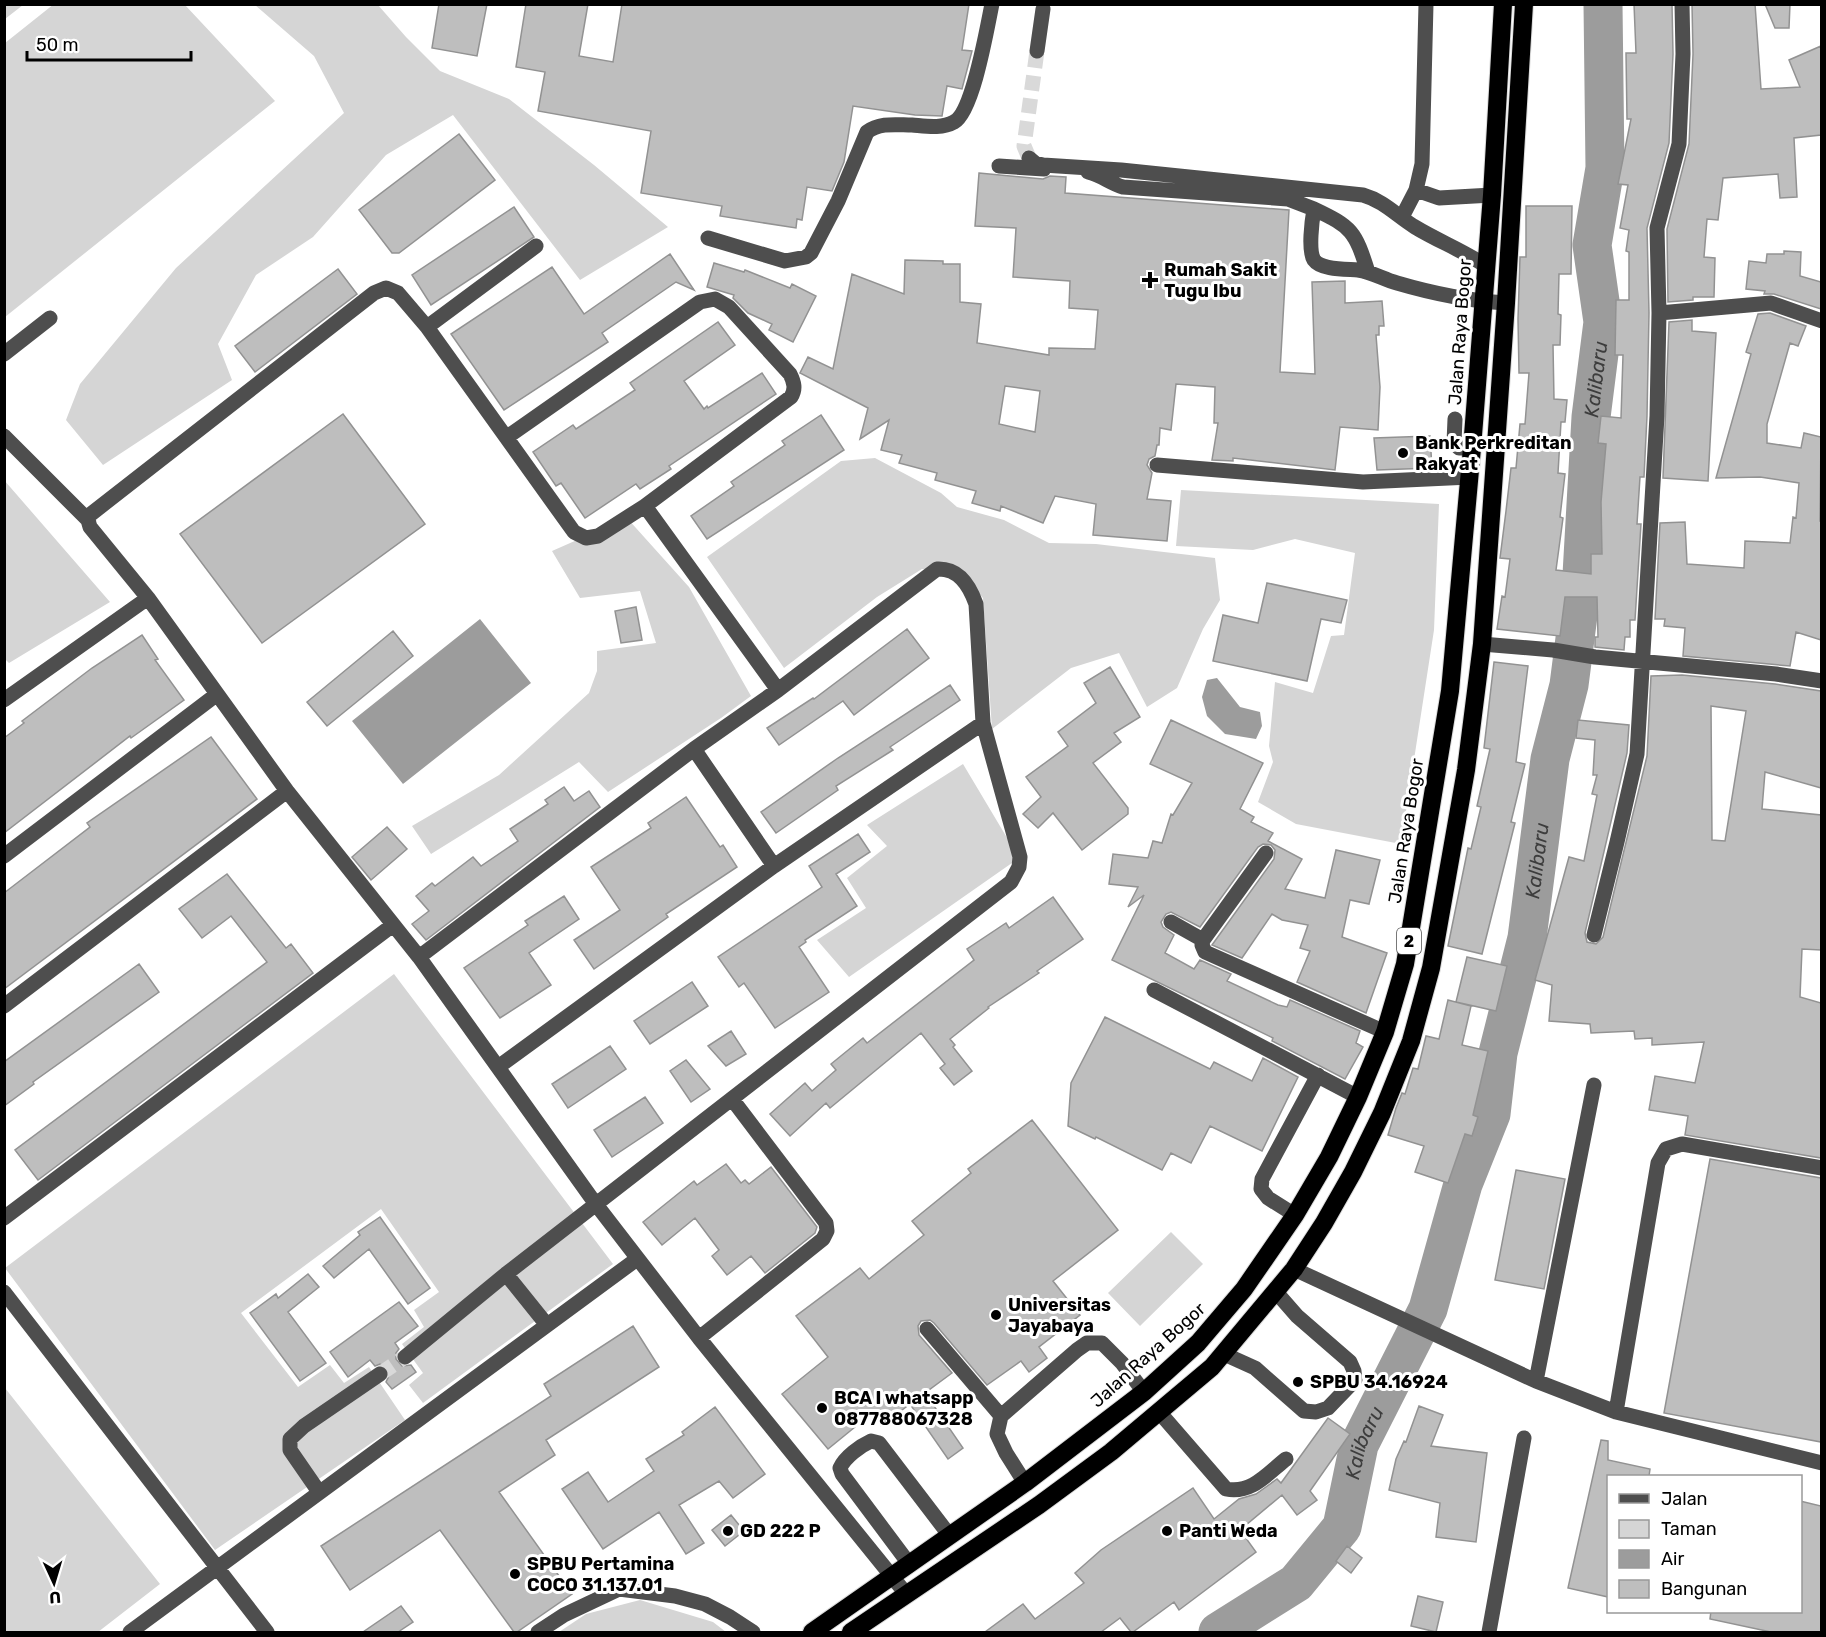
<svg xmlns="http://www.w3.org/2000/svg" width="1826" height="1637" font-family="Rubik,sans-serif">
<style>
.green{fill:#d5d5d5}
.water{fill:#9c9c9c}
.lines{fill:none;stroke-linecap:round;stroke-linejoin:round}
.river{stroke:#9c9c9c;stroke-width:39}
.building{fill:#bebebe;stroke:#929292;stroke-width:1.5;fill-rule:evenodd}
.minor-tunnel{stroke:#d9d9d9;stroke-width:15;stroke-dasharray:15 8;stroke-linecap:butt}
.highway-casing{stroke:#dbdbdb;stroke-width:20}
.minor{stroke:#4e4e4e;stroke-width:15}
.highway{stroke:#000;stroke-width:18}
.poi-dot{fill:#000;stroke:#fff;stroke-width:2}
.labels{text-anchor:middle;stroke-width:6;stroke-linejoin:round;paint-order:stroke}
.shield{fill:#fff;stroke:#4c4c4c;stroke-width:1.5}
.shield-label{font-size:16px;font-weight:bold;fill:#000}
.poi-label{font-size:18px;font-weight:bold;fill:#000;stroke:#fff;text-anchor:start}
.street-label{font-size:18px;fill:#000;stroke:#fff}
.water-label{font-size:20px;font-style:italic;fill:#3d3d3d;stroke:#fff}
</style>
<rect width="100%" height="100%" fill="#fff"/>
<path class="green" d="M5,4H23V5L5,19Z
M54,4L185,5L275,101L5,317V43Z
M255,5H378L406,37L440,71L509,99L594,165L668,227L580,280L453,115L386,155L313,237L256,275L218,344L232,380L103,465L66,420L80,384L176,268L344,113L314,56Z
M875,458L941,493L957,507L1004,520L1049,543L1096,544L1215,558L1220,600L1203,629L1177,688L1147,707L1119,653L1071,668L992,729L983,598L961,575L922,569L877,597L784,668L707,557L841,461Z
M4,480L110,602L9,663L4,658Z
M1181,490L1439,504L1434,630L1401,844L1296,824L1258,802L1273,762L1269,746L1275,682L1313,693L1331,636L1344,635L1355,553L1295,539L1253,550L1176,546Z
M627,518L689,587L751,696L721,718L608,792L579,762L431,854L412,826L499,775L589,693L597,671V651L656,643L640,591L580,598L552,551Z
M963,764L1019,858L849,977L817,940L866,908L847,878L887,846L867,825Z
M394,974L613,1264L423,1403L409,1385L423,1373L402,1344L424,1327L414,1310L439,1292L381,1209L241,1313L298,1387L330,1365L344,1383L369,1367L405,1420L215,1550L5,1268Z
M1171,1232L1203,1264L1140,1326L1108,1293Z
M5,1388L160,1584L98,1632H5Z
M640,1600L713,1622L726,1632H559L586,1614Z"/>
<path class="water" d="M480,619L531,683L403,784L352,721Z
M1217,678L1240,707L1260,712L1262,726L1256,739L1225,734L1207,716L1202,697L1207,680Z"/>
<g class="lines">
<path class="river" id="s1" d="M1218,1632L1296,1583L1342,1527L1359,1445L1428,1309L1463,1184L1491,1114L1498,1053L1527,938L1550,759L1569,685L1581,592L1591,417L1603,322L1592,245L1605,168L1603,4"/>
</g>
<path class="building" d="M439,4H487L477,56L432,48Z
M526,4H588L579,56L613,62L622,4H969L962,50L972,51L962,89L947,86L942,116L915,115L853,106L844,162L832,191L807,187L802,220L797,219L796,228L720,216L722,206L641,193L651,131L538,111L545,72L516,67Z
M1634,4H1672L1673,54L1669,143L1647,228L1649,313L1647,416L1644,477H1640L1637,524H1641L1635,620H1630V637H1625L1624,650L1595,647V637H1598L1597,597H1565L1560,636L1497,629L1502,596L1505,597L1510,559L1500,558L1506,511L1511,468H1516L1520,424H1525L1529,373H1519L1518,319L1520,257H1526V206H1572L1571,274H1559L1558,314L1561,315L1560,345H1553L1554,399L1567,400L1565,422H1561L1558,473L1565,474L1560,517L1563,518L1556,570L1591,574V554H1602L1601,502L1606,444L1598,443L1601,416L1621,418L1623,355H1615L1616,300H1629V252L1626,251L1629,230L1620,228L1628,185L1618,184L1631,119H1627L1626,53H1636Z
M1692,4H1755L1761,89L1800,87L1789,60L1821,46V135L1794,138L1797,197L1780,198L1778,174L1723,178L1718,220L1707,219L1704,257L1715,258L1714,297H1693V300L1668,302L1667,229L1689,144L1693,54Z
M1765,4H1790L1789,28H1775Z
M459,134L495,180L399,253H392L359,210Z
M979,173L1043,179L1050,176L1066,177L1065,193L1289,210L1280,372L1315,374L1312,282L1345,281V303L1382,301L1384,326H1379V335H1376L1380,387L1378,430L1340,427L1335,470L1233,458V461L1212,460L1218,423H1214L1215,387L1176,384L1171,430L1160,428L1159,445H1157L1155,456L1149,459L1147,465L1152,473L1147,499L1171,501L1167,541L1093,535L1096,504L1055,496L1043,523L1001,506L1000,511L972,503L976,491L935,480L937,473L899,463L902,455L881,450L889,420L860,439L868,408L800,373L808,357L833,369L852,274L904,294L905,260L943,261V264H960V302L981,304L977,343L1049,355V348L1095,349L1098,310L1069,308L1070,281L1013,277L1016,228L975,226ZM1005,386L1040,391L1035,432L999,424Z
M514,207L534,237L431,305L412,275Z
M1784,251L1801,252L1800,276L1821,282V309L1774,294H1764L1765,291L1746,289L1749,261L1766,263L1767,254H1784Z
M670,254L694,290L676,282L602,333L608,342L504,410L451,334L552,267L584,314Z
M714,263L744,272L745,270L790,288L792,284L816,296L793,342L769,330L772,324L748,313L733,298L734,295L707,287Z
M338,269L357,294L255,372L235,346Z
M1770,313L1806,326L1798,346L1790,343L1767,424V443L1801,448L1804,433L1821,437L1820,521H1821V640L1796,632L1790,666L1683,656L1685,628L1664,626L1665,619H1655L1660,523L1685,522L1687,564L1744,568L1745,541L1790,543L1793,517L1796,518L1799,483L1760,477L1716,478L1751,354L1746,352L1758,314Z
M1692,320V331L1716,333L1708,481L1663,478L1669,322Z
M718,322L735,345L684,381L704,409L707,406L708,408L762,373L776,394L669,466L671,469L640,489L636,484L585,518L561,483L556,486L533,452L573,425L576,429L635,390L630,383Z
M343,414L425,524L262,643L180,534Z
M821,415L844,450L707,539L691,516L734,486L731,482L785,445L782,441Z
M1430,436L1432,468L1377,470L1374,438Z
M1267,583L1347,600L1341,623L1321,619L1307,681L1213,661L1223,615L1258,623Z
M636,607L642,640L621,643L615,611Z
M907,629L929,658L854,715L843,701L779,745L767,728L813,698L814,699Z
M393,631L413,656L327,726L307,702Z
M142,635L158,659L155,660L184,700L131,738L130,736L4,833V738L24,723L22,721L92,668Z
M1494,662L1528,666L1516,762L1525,764L1511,822L1515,823L1482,954L1448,946L1468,848L1471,849L1481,807L1477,806L1490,749L1484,748Z
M1110,667L1140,717L1114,733L1121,742L1093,763L1128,808V814L1082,850L1053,813L1038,828L1023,814L1041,797L1026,777L1068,746L1058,732L1096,703L1084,683Z
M1682,675L1775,684L1821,691V788L1765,772L1762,809L1821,815V950L1802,949L1800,997L1821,1003V1158L1685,1135L1688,1116L1649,1110L1655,1076L1695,1083L1704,1042L1652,1045V1038L1635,1039L1634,1031L1591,1033L1590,1024L1549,1021L1552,985L1535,980L1569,857L1584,861L1597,795L1592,794L1597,775H1593L1595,740L1576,738L1578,720L1629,725L1627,753L1585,933L1587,942L1596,944L1603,937L1647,756L1651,676ZM1711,706L1746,711L1725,841L1712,840Z
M950,685L960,700L890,747L893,750L836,786L838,790L776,833L761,812L838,758Z
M1171,720L1263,763L1240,809L1254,817L1251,822L1273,833L1268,841L1302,859L1285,889L1325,898L1336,850L1380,860L1369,904L1350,900L1342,937L1387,953L1366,1013L1297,982L1310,951L1300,948L1308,925L1282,920L1272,914L1242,958L1212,945L1274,859L1275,850L1271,845L1263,844L1258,847L1200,927L1171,912L1166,914L1161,922L1163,927L1174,935L1165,953L1194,969L1200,960L1231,974L1227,981L1278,1005L1287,1007L1290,1000L1360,1031L1356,1043L1363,1047L1345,1079L1272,1041L1273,1038L1112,960L1144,895L1128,907L1138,887L1109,884L1113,854L1148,858L1153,841L1162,843L1171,814L1173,815L1192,783L1150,764Z
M211,737L257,799L4,989V893L90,827L87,823Z
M564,787L574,801L589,791L600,807L426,940L412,924L429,911L416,896L432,883L435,886L473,857L481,866L518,841L510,829L548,804L545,800Z
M686,797L720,847L723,845L737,867L666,914L668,917L594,969L574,940L620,910L591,867L651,828L648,823Z
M387,827L407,849L371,880L352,857Z
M858,834L870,852L836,874L857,906L805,940L806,942L799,947L829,992L775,1028L744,983L739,987L718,957L822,887L809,866Z
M227,874L286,948L291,944L313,973L38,1180L15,1150L267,962L231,916L202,938L179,909Z
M564,896L579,919L529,953L551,985L500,1018L464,968L528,925L525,921Z
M1053,897L1083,939L1037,971L1039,973L988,1007L989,1008L950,1039L955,1045L953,1047L972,1071L954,1085L940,1068L945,1064L921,1033L830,1108L826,1103L790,1136L770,1114L805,1083L812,1091L836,1070L831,1064L863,1038L867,1043L974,960L967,949L1006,923L1009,928Z
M1467,957L1507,966L1496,1011L1456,1002Z
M139,964L159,992L33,1082L34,1084L4,1106V1062Z
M692,982L708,1006L650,1044L634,1021Z
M1448,1000L1471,1006L1462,1045L1488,1051L1473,1115L1478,1117L1472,1136L1465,1134L1448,1183L1415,1172L1424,1146L1388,1135L1396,1108L1402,1093L1405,1094L1413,1068L1418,1069L1426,1036L1439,1039Z
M1105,1017L1210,1069L1214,1062L1252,1081L1263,1058L1298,1077L1262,1151L1210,1126L1191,1163L1171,1153L1162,1170L1096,1137L1095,1139L1068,1126L1071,1083Z
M731,1031L746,1054L726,1066L708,1046Z
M610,1046L626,1069L568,1108L552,1084Z
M686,1060L710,1089L691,1102L670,1071Z
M645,1097L663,1123L612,1157L594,1130Z
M1032,1120L1118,1230L1053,1281L1080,1315L1039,1347L1047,1358L1029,1372L1021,1361L987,1385L934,1323L930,1320L921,1321L918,1326L919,1335L952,1373L925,1393L963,1448L948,1459L910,1404L881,1426L871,1414L828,1449L782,1394L828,1357L796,1316L860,1268L869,1279L924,1235L912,1221L971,1173L968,1169Z
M1710,1159L1821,1178V1442L1664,1413Z
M726,1164L741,1183L745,1180L749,1184L771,1167L817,1227L815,1233L765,1273L751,1256L727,1275L712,1256L719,1250L695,1218L662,1245L643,1222L694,1181L697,1185Z
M1516,1170L1565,1179L1544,1289L1495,1280Z
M380,1217L430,1288L408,1304L369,1249L334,1278L323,1266L360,1235L358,1232Z
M308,1274L319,1287L288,1312L326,1363L300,1381L250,1313L276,1294L278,1298Z
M399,1302L418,1326L395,1343L399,1349L396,1353V1359L402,1366L411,1365L416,1372L392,1389L386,1382L390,1374L388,1368L380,1364L375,1366L370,1360L348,1377L330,1352Z
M633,1326L659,1367L546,1440L555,1455L499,1492L572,1594L517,1632H514L440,1530L350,1590L321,1546L551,1396L544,1384Z
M1419,1406L1443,1415L1431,1446L1487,1453L1476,1542L1436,1537L1440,1503L1389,1490L1396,1459L1404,1441L1406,1442Z
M715,1407L765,1474L733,1498L719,1481L679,1505L704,1543L686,1554L659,1512L603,1549L562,1489L588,1472L608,1502L654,1471L646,1459L684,1435L682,1432Z
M1328,1418L1350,1434L1310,1491L1317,1500L1297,1515L1282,1495L1240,1530L1256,1552L1179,1610L1174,1602L1133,1632H1131L1120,1618L1101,1632H985L1023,1604L1035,1619L1084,1583L1075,1573L1101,1550L1193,1488L1214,1519L1239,1499L1256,1494L1277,1479L1281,1483Z
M1601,1440L1608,1441V1460L1650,1469L1649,1476H1608V1597L1568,1588Z
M1800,1501L1821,1506V1632H1771L1710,1619L1711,1611H1800Z
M731,1515L744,1531L725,1546L712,1530Z
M1347,1546L1362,1558L1351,1573L1336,1561Z
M1418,1596L1443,1602L1436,1632L1411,1626Z
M401,1606L413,1622L398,1632H363Z"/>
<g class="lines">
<path class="minor-tunnel" d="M1029,158L1024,146L1037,51
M380,1374L405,1357"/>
<defs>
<path id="highway" d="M812,1632L1025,1483L1144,1392L1198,1343L1244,1289L1295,1215L1329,1157L1358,1097L1385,1032L1405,964L1450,691L1472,448L1492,195L1503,4
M851,1632L1039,1505L1111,1452L1212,1367L1294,1269L1324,1223L1353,1172L1382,1113L1411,1041L1431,968L1466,770L1482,644L1506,303L1524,4"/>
</defs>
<use href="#highway" class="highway-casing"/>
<path class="minor" d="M1037,51L1043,9
M1029,158L1035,163L1043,165L1121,170L1363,195C1384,201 1397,216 1415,227C1438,241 1464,251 1486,266
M999,166L1044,169
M1088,172C1101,175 1110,183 1123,187L1288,199L1314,209
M1416,190L1439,198L1492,195
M1402,217L1416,190L1422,164L1426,4
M708,238L785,261L806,257L811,253L838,201L867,132C880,122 897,125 912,125C925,126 942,129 954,122C973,112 987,28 992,4
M536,246L427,327L574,532L586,538L598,536L645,506
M1368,272C1355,231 1352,227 1314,209C1312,220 1308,251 1314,260C1321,270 1346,269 1358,270C1372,272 1383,279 1397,283C1431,293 1471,301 1506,303
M1659,313L1771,303L1822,321
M4,354L50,318
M1455,419L1454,443L1459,448H1472
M4,436L88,520
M507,437L700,302L715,299L729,307L790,374C794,382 796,389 791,397L645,506L778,690
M1157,465L1363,482L1470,477
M148,598L90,527L88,520L91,514L374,293L386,288L398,293L427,327
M1482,644L1553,650L1595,657L1776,674L1822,681
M4,700L148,598L287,791L419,957L595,1203L699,1338
M694,749L774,866
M1266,853L1203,940L1202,945L1205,952L1385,1032
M4,856L216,695
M1171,922L1203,940
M1594,935L1617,842L1637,754L1657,416L1659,313L1657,228L1679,144L1683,54L1682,4
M419,957L694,749L778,690L937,569C958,568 969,584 976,604L983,723L1020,857L1019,867L1011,882L506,1274L547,1325
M1154,990L1358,1097
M4,1006L287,791
M498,1067L774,866L983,723
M732,1099L826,1223L827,1231L823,1239L699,1338L907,1595
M1295,1215L1268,1198L1261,1189L1262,1179L1318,1075
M4,1218L393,925
M1294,1269L1536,1381L1616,1412L1822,1463
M4,1292L267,1632
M927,1329L1001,1416
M1224,1354L1255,1368L1304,1411L1316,1412L1328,1408L1355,1380L1354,1371L1350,1362L1297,1316L1276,1292
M405,1357L506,1274
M1536,1381L1594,1085
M1616,1412L1658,1163L1666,1149L1682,1144L1822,1168
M1160,1413L1226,1489C1252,1494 1267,1474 1286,1459
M1025,1483L1006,1453L997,1434L1001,1416L1077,1350L1087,1343H1102L1122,1363L1144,1392
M319,1492L290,1450V1439L304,1426L380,1374
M910,1565L842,1474L840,1468C845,1457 860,1446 871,1441L879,1443L950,1536
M130,1632L637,1259
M538,1632L564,1615L619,1589L675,1596L705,1604L730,1617L753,1632
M1489,1632L1524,1438"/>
<use href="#highway" class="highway"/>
</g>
<g class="poi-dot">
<path d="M1147 271h6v6h6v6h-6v6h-6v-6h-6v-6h6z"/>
<circle cx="1403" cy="453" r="6"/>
<circle cx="996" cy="1315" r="6"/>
<circle cx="1298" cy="1382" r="6"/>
<circle cx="822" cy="1408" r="6"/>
<circle cx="728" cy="1531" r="6"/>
<circle cx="1167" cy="1531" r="6"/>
<circle cx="515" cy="1574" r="6"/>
</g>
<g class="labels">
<rect class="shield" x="1397" y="928" width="24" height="26" rx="4.5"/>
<g class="shield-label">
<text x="1409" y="947">2</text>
</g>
<g class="poi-label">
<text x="1164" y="276">Rumah Sakit<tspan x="1164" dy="21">Tugu Ibu</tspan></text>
<text x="1415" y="449">Bank Perkreditan<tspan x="1415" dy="21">Rakyat</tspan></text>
<text x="1008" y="1311">Universitas<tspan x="1008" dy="21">Jayabaya</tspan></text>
<text x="1310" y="1388">SPBU 34.16924</text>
<text x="834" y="1404">BCA I whatsapp<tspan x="834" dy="21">087788067328</tspan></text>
<text x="740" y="1537">GD 222 P</text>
<text x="1179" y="1537">Panti Weda</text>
<text x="527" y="1570">SPBU Pertamina<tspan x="527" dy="21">COCO 31.137.01</tspan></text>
</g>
<g class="street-label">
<text transform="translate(1460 332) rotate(-86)" y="6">Jalan Raya Bogor</text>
<text transform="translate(1406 831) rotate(-81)" y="6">Jalan Raya Bogor</text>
<text transform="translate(1148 1355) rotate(-42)" y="6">Jalan Raya Bogor</text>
</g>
<g class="water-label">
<text dy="7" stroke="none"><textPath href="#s1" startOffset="1350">Kalibaru</textPath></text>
<text dy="7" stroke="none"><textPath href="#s1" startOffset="864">Kalibaru</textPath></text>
<text dy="7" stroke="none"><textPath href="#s1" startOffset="252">Kalibaru</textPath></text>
</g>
</g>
<rect width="1826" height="1637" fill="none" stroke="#000000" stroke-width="12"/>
<rect x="1607" y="1475" width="195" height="138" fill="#ffffff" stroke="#999999" stroke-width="1.5"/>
<rect x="1619" y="1494" width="30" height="9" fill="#4e4e4e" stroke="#999999" stroke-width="1.5"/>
<text x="1661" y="1505" font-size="18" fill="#000000">Jalan</text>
<rect x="1619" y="1520" width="30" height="18" fill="#d5d5d5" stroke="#999999" stroke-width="1.5"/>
<text x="1661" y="1535" font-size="18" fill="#000000">Taman</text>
<rect x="1619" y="1550" width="30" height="18" fill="#9c9c9c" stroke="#999999" stroke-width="1.5"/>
<text x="1661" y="1565" font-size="18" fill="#000000">Air</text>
<rect x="1619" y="1580" width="30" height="18" fill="#bebebe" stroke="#999999" stroke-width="1.5"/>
<text x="1661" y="1595" font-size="18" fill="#000000">Bangunan</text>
<g transform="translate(54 1583) rotate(176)" stroke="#ffffff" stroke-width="4.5" paint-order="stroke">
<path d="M0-4.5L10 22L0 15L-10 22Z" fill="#000000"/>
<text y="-9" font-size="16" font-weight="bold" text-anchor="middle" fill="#000000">U</text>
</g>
<path d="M27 51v9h164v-9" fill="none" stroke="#000000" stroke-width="3"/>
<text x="36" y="51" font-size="18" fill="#000000" stroke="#ffffff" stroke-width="4.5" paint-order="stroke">50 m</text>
</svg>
